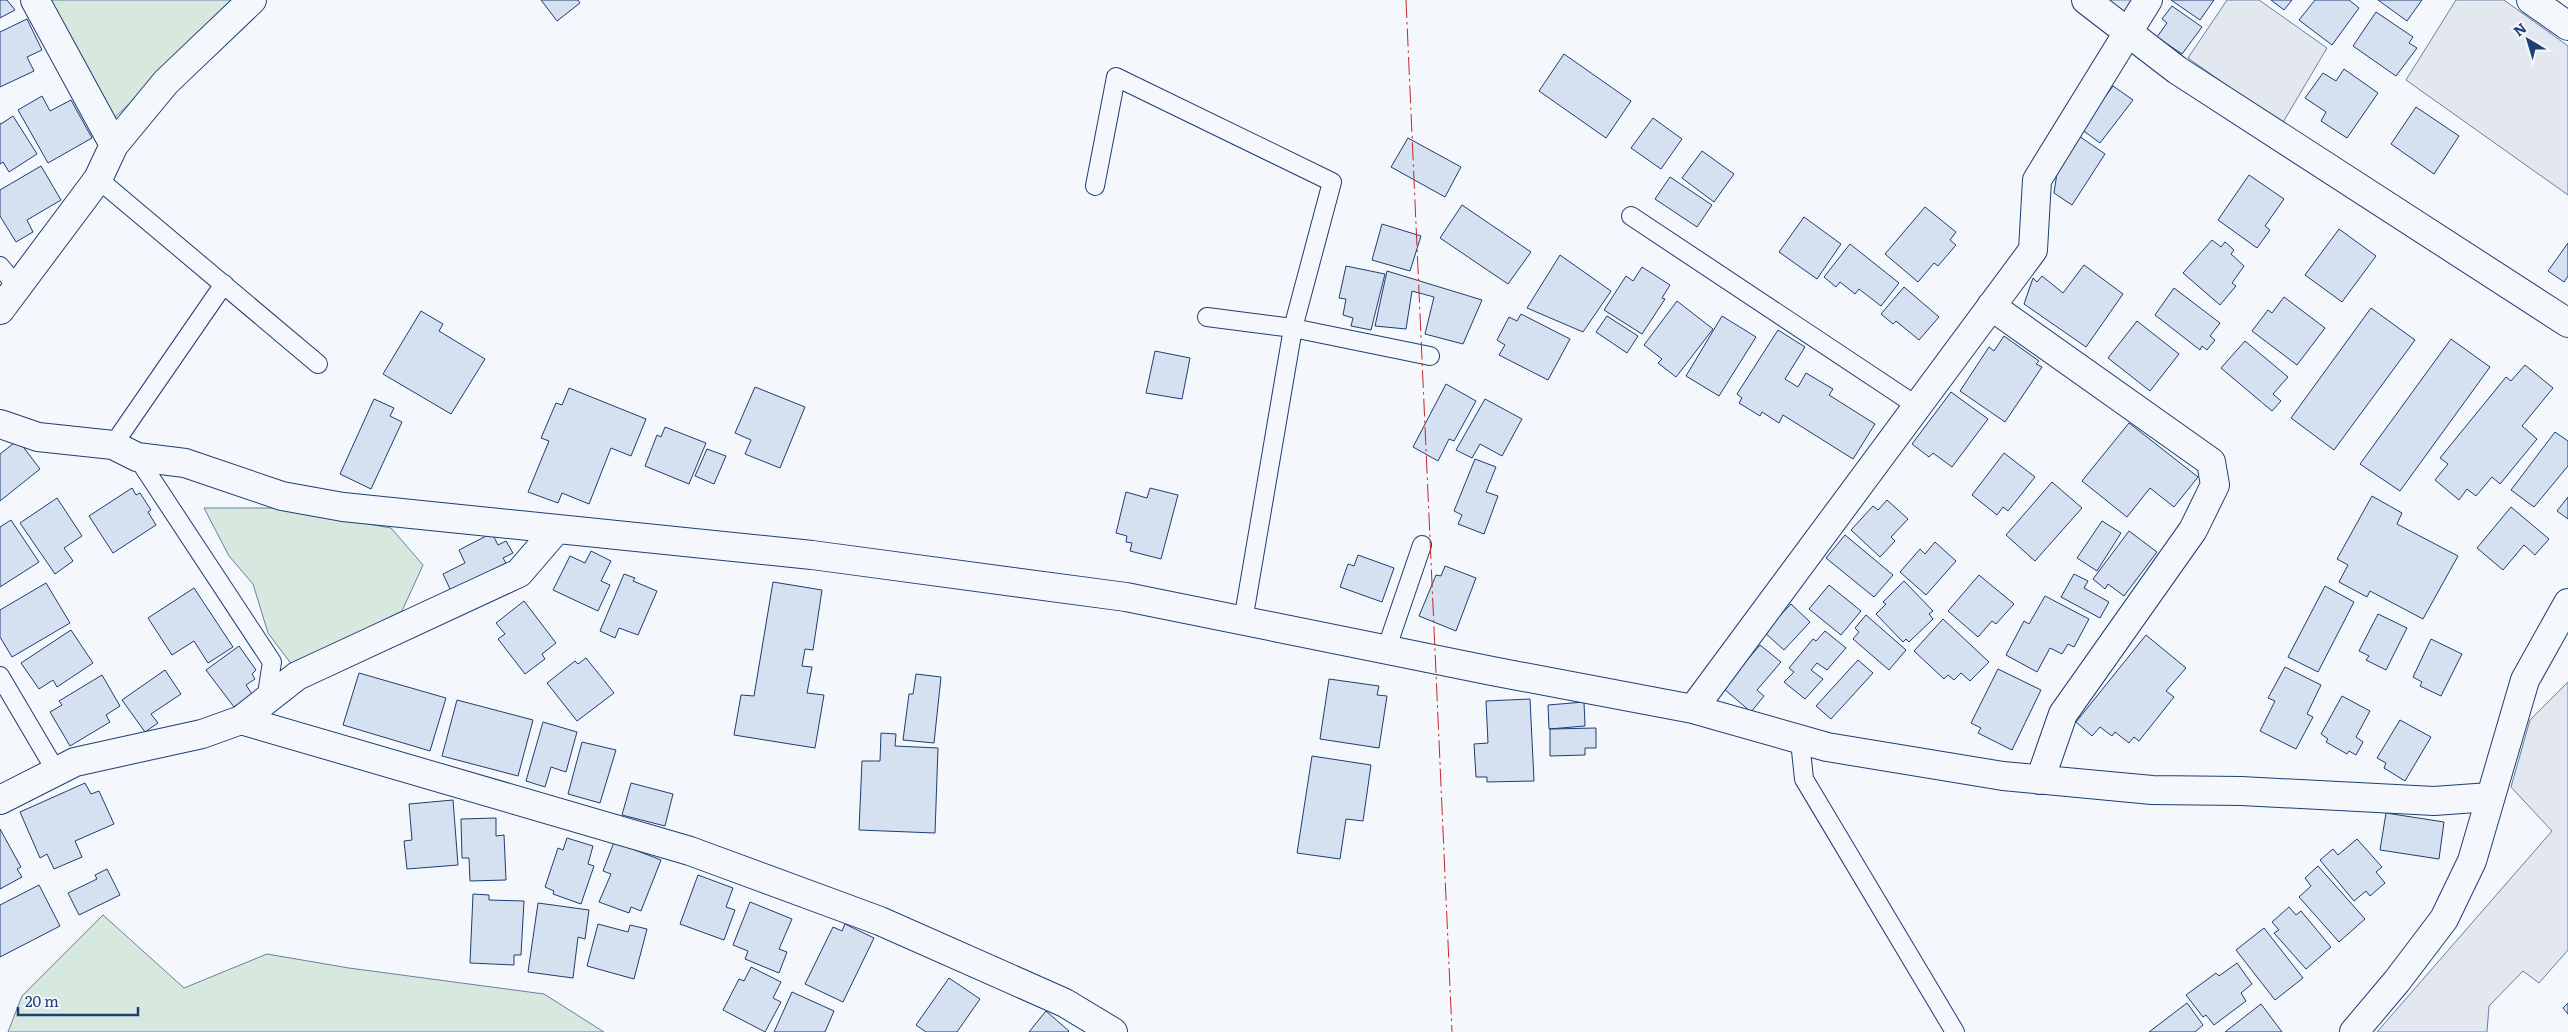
<svg xmlns="http://www.w3.org/2000/svg" width="2568" height="1032" font-family="Literata,serif">
<style>
.green{fill:#d7e8df;stroke:#687fa3}
.parking{fill:#e3e8f0;stroke:#687fa3}
.building{fill:#d5e0f0;stroke:#1d3f73}
.lines{fill:none;stroke-linecap:round;stroke-linejoin:round}
.service-casing{stroke:#1d3f73;stroke-width:20}
.minor-casing{stroke:#1d3f73;stroke-width:30}
.service{stroke:#f4f7fb;stroke-width:18}
.minor{stroke:#f4f7fb;stroke-width:28}
.power{stroke:#c62828;stroke-width:1;stroke-dasharray:18 4 2.5 4;stroke-linecap:butt}
</style>
<rect width="100%" height="100%" fill="#f4f7fb"/>
<path class="green" d="M49,0H239L112,120Z
M204,508H277L391,528L423,565L402,611L292,665L268,633L253,584L229,556Z
M103,915L184,988L267,954L349,968L544,994L604,1032H8L22,996Z"/>
<path class="parking" d="M2105,0H2136L2126,17Z
M2227,0H2259L2327,48L2282,124L2188,58Z
M2456,0H2504L2568,46V195L2406,80Z
M2568,682V950L2539,983L2523,971L2489,1006L2487,1032H2377L2552,831L2511,787L2530,720Z"/>
<path class="building" d="M0,0H7L15,10L0,18Z
M541,0H578L580,3L557,21Z
M2171,0H2214L2200,20Z
M2271,0H2292L2284,10Z
M2315,0H2349L2359,8L2332,45L2299,20Z
M2378,0H2422L2407,21Z
M2172,6L2202,27L2182,54L2157,37L2167,23L2162,19Z
M2376,12L2413,37L2409,43L2417,48L2396,76L2353,46Z
M27,19L42,50L27,57L34,71L0,87V32Z
M1564,54L1631,101L1606,138L1539,91Z
M2344,69L2378,93L2347,138L2321,121L2326,112L2305,98L2323,73L2336,81Z
M2113,86L2133,100L2100,143L2081,129Z
M42,96L50,111L71,100L92,138L48,163L18,110Z
M2416,107L2459,136L2434,174L2391,144Z
M13,116L37,154L9,172L3,162L0,164V123L1,124Z
M1653,118L1682,139L1661,169L1631,148Z
M2079,136L2105,154L2072,205L2054,193L2058,166Z
M1408,138L1461,167L1445,197L1391,167Z
M1702,151L1734,174L1714,202L1682,178Z
M41,166L61,200L27,220L33,232L16,242L0,216V190Z
M2249,175L2284,199L2265,226L2270,230L2257,248L2218,220Z
M1670,177L1712,205L1697,227L1655,199Z
M1462,205L1531,252L1508,284L1440,238Z
M1925,207L1956,232L1950,240L1956,245L1938,266L1934,263L1918,282L1885,254Z
M1804,217L1841,244L1817,279L1779,252Z
M1382,224L1421,236L1410,271L1372,260Z
M2339,229L2376,256L2342,302L2305,275Z
M2212,240L2221,247L2225,242L2234,250L2231,254L2244,266L2232,283L2236,286L2220,305L2183,273Z
M2568,243V276L2564,282L2548,271Z
M1850,244L1899,283L1881,306L1859,289L1855,294L1840,282L1836,287L1824,277Z
M1560,255L1611,291L1583,332L1527,308Z
M2084,265L2123,294L2086,347L2024,304L2033,278L2037,282L2042,276L2063,293Z
M1346,266L1385,274L1371,330L1351,326L1353,318L1343,315L1346,299L1339,298Z
M1642,267L1670,285L1662,298L1665,299L1642,334L1604,310L1626,276L1633,281Z
M1387,271L1482,300L1463,344L1425,334L1434,297L1412,291L1406,329L1375,326Z
M1904,287L1939,317L1919,340L1896,321L1893,324L1881,314Z
M2174,288L2220,323L2210,336L2215,340L2207,350L2202,346L2200,350L2155,315Z
M2284,297L2325,328L2297,365L2252,331L2268,310L2272,313Z
M1677,301L1713,329L1676,377L1658,363L1662,359L1644,345Z
M2371,308L2415,340L2334,450L2291,418Z
M421,311L443,324L439,331L485,359L451,414L383,374Z
M1521,314L1570,339L1548,380L1499,355L1505,345L1497,340L1509,317L1517,321Z
M1607,316L1638,336L1627,353L1596,332Z
M1722,316L1756,337L1719,396L1686,376Z
M2137,321L2179,354L2150,391L2108,358Z
M1778,330L1805,347L1785,379L1798,387L1806,373L1833,389L1829,395L1875,424L1853,459L1783,415L1779,423L1762,412L1760,416L1739,403L1742,398L1737,394Z
M2004,336L2039,361L2036,364L2042,367L2005,422L1960,391L1989,347L1994,351Z
M2451,339L2490,367L2400,491L2360,464Z
M2245,341L2288,377L2273,394L2281,401L2272,411L2221,368Z
M1155,351L1190,358L1182,399L1146,393Z
M2525,365L2553,388L2522,426L2537,439L2500,484L2492,477L2476,496L2467,489L2459,500L2435,480L2448,464L2440,458L2506,377L2511,381Z
M1446,384L1476,401L1454,441L1449,439L1438,461L1413,447Z
M755,387L805,407L780,468L745,454L751,440L735,433Z
M569,388L646,419L631,456L611,448L589,504L562,493L558,503L528,492L549,441L541,438L556,403L562,405Z
M1951,392L1988,419L1952,467L1933,453L1929,457L1912,444Z
M374,399L394,408L390,416L402,422L371,489L340,474Z
M1485,399L1522,419L1502,456L1480,444L1472,458L1456,450Z
M2129,423L2198,477L2174,507L2150,488L2127,517L2082,481Z
M665,427L706,443L689,484L645,466L657,435L661,437Z
M2555,432L2568,441V466L2534,507L2511,490Z
M18,440L40,469L0,501V454Z
M707,449L726,456L714,484L695,476Z
M2004,453L2035,477L2008,511L2003,507L1997,515L1972,495Z
M1475,459L1496,467L1486,492L1498,496L1484,534L1458,524L1462,515L1454,511Z
M2052,482L2082,508L2035,561L2006,535Z
M132,488L136,495L140,493L151,510L148,512L156,525L113,553L89,516Z
M1150,488L1178,495L1161,559L1130,551L1132,543L1126,542L1127,536L1116,533L1126,492L1147,498Z
M2372,496L2402,513L2397,524L2458,556L2423,619L2370,591L2367,597L2339,582L2348,565L2337,559Z
M2568,497V519L2557,511Z
M57,498L82,536L64,548L73,561L55,574L20,523Z
M1887,500L1908,519L1891,537L1895,541L1880,557L1851,530L1873,506L1878,510Z
M2511,507L2549,539L2535,555L2524,545L2503,570L2477,548Z
M11,520L39,562L0,587V527Z
M2102,521L2121,533L2097,571L2077,558Z
M2129,531L2157,552L2124,596L2108,584L2105,589L2093,579Z
M492,533L498,545L506,541L513,553L503,558L506,563L451,591L443,574L465,563L459,550Z
M1845,535L1893,575L1874,597L1826,558Z
M1935,542L1956,561L1926,595L1900,572L1920,549L1925,554Z
M591,551L611,561L601,581L610,585L598,611L553,590L570,556L585,563Z
M1358,555L1394,568L1382,602L1340,587L1348,564L1354,566Z
M1445,566L1476,578L1456,631L1419,616L1436,575L1441,576Z
M624,574L635,578L633,581L657,591L638,635L619,628L615,638L600,631Z
M2074,574L2088,581L2084,588L2109,602L2100,618L2061,597Z
M1979,575L2014,604L1996,624L1992,621L1978,637L1948,611Z
M1904,581L1933,611L1929,614L1933,619L1909,642L1906,639L1903,642L1876,614L1886,604L1883,602Z
M773,582L822,590L813,650L805,649L802,666L812,667L807,693L824,695L815,748L734,735L741,695L754,696Z
M46,583L70,623L12,657L0,637V610Z
M1829,585L1861,611L1841,635L1809,609Z
M2325,586L2354,602L2318,672L2288,657Z
M194,588L233,647L208,663L194,641L172,655L148,618Z
M2045,596L2089,619L2074,647L2068,644L2062,654L2050,648L2037,672L2006,655L2024,621L2029,624Z
M524,601L556,643L542,654L545,659L525,674L498,639L505,634L496,623Z
M1791,604L1810,622L1784,650L1764,632Z
M2378,614L2407,628L2386,670L2366,660L2369,656L2359,651Z
M1866,615L1906,650L1889,670L1853,639L1859,632L1855,628Z
M1943,619L1989,662L1970,681L1961,673L1954,680L1948,675L1944,679L1914,651Z
M71,630L93,663L57,687L53,680L39,689L21,663Z
M1825,631L1846,648L1827,670L1817,663L1811,670L1823,679L1805,699L1784,682L1794,672L1789,668L1813,639L1816,641Z
M2146,635L2186,668L2166,691L2174,697L2139,741L2134,737L2129,743L2115,732L2112,736L2100,727L2092,736L2076,722Z
M2431,639L2462,654L2441,696L2420,686L2422,682L2413,677Z
M1760,645L1781,662L1757,690L1764,696L1751,712L1723,688Z
M239,646L256,670L252,674L255,679L246,685L252,694L234,707L206,670Z
M586,658L614,693L577,721L547,683L575,661L578,664Z
M1858,660L1873,673L1831,719L1816,706Z
M2285,667L2321,685L2307,714L2313,717L2296,749L2260,731L2275,701L2268,698Z
M1998,669L2041,690L2012,750L1978,733L1981,728L1971,723Z
M165,670L181,694L151,714L158,723L145,732L122,700Z
M359,673L446,698L430,751L343,725Z
M916,674L941,677L934,743L903,740L909,694H913Z
M102,675L120,706L106,715L110,722L70,746L50,712L62,705L59,701Z
M1329,679L1379,686L1377,695L1387,696L1379,748L1320,739Z
M2342,696L2370,711L2356,737L2363,742L2356,755L2349,751L2347,754L2326,742L2328,739L2321,734Z
M1530,699L1534,781L1487,782V777H1476L1474,744L1488,743L1486,701Z
M457,700L533,720L518,776L442,756Z
M1584,702L1585,726L1549,729L1548,705Z
M2400,720L2431,737L2405,781L2384,768L2386,763L2377,758Z
M543,722L577,732L566,772L551,767L545,787L526,781Z
M1596,728V748H1585V755L1550,756V729Z
M881,733L896,734L895,746L938,748L935,833L859,830L862,761H880Z
M582,742L616,750L600,803L568,794Z
M1312,756L1371,765L1363,821L1346,819L1340,859L1297,853Z
M85,783L91,794L99,791L114,824L75,841L82,857L54,869L47,854L40,858L20,812Z
M631,783L673,794L665,826L622,815Z
M453,800L458,865L407,869L404,841L412,840L409,804Z
M2386,813L2444,822L2439,859L2380,850Z
M496,818V836L504,835L506,880L470,881L469,858H462L461,819Z
M0,829L21,867L17,869L22,877L0,889Z
M567,838L593,846L588,864L594,866L581,904L553,894L554,891L545,887L558,848L563,850Z
M2357,839L2382,867L2376,872L2385,883L2370,896L2366,891L2354,901L2320,860L2333,849L2338,855Z
M614,842L661,860L641,911L631,907L629,913L599,902L611,874L603,871Z
M2318,866L2365,919L2339,942L2299,897L2311,886L2305,878Z
M107,869L120,895L79,915L68,893L97,879L95,875Z
M698,875L733,888L726,907L735,910L724,940L680,924Z
M39,885L60,926L0,957V905Z
M473,894L489,895V900L524,901L521,955H514V965L470,963Z
M750,902L792,919L779,949L787,952L779,973L745,959L748,951L733,945Z
M538,903L589,910L585,939L578,937L573,978L528,972Z
M2289,907L2296,915L2301,911L2331,947L2306,969L2274,933L2279,930L2272,922Z
M598,924L628,932L630,925L647,929L634,979L587,966Z
M845,924L874,938L843,1002L805,984L833,927L842,931Z
M2264,928L2303,978L2275,1000L2236,950Z
M2237,963L2252,984L2241,993L2246,1001L2214,1025L2206,1015L2203,1017L2186,995L2216,973L2219,976Z
M751,967L781,982L773,998L781,1002L765,1032L723,1010L739,979L744,981Z
M949,978L980,999L957,1032H926L916,1025Z
M792,992L834,1011L825,1032H774Z
M2187,1003L2203,1025L2195,1032H2149Z
M2568,1003V1014L2563,1008Z
M2261,1004L2282,1032H2225Z
M1046,1011L1069,1031L1068,1032H1029Z"/>
<g class="lines">
<defs>
<path id="service" d="M98,179L318,364
M1095,186L1116,77L1332,182L1293,328L1243,621
M1631,216L1917,406
M0,266L18,288
M1207,317L1293,328L1430,356
M113,445L224,284
M137,457L272,662L266,700
M1386,650L1422,545
M0,676L56,771
M1800,741L1804,779L1955,1032"/>
<path id="minor" d="M35,0L114,145
M2086,0L2177,70L2568,323
M2531,0L2568,26
M1991,306L2211,462L2215,485L2193,530L2063,714L2040,780
M0,310L98,179L114,145L166,82L252,0
M0,424L38,437L113,445L137,457L185,463L282,496L343,507L812,555L1126,597L1492,671L1693,709L1827,747L2003,776L2152,790L2241,791L2434,801L2490,797
M1693,709L2033,250L2037,180L2148,0
M241,720L690,851L880,921L1065,1003L1113,1032
M0,800L75,762L202,734L241,720L297,676L519,573L556,530
M2354,1032L2397,981L2444,919L2472,861L2525,680L2568,603"/>
</defs>
<use href="#service" class="service-casing"/>
<use href="#minor" class="minor-casing"/>
<use href="#service" class="service"/>
<use href="#minor" class="minor"/>
<path class="power" d="M1406,0L1452,1032"/>
</g>
<g transform="translate(2528 40) rotate(322)" stroke="#f4f7fb" stroke-width="4" paint-order="stroke">
<path d="M0-4L9 19L0 12L-9 19Z" fill="#1d3f73"/>
<text y="-8" font-size="14" font-weight="bold" text-anchor="middle" fill="#1d3f73">N</text>
</g>
<path d="M18 1007v8h120v-8" fill="none" stroke="#1d3f73" stroke-width="2.5"/>
<text x="25" y="1007" font-size="15" fill="#1d3f73" stroke="#f4f7fb" stroke-width="4" paint-order="stroke">20 m</text>
</svg>
